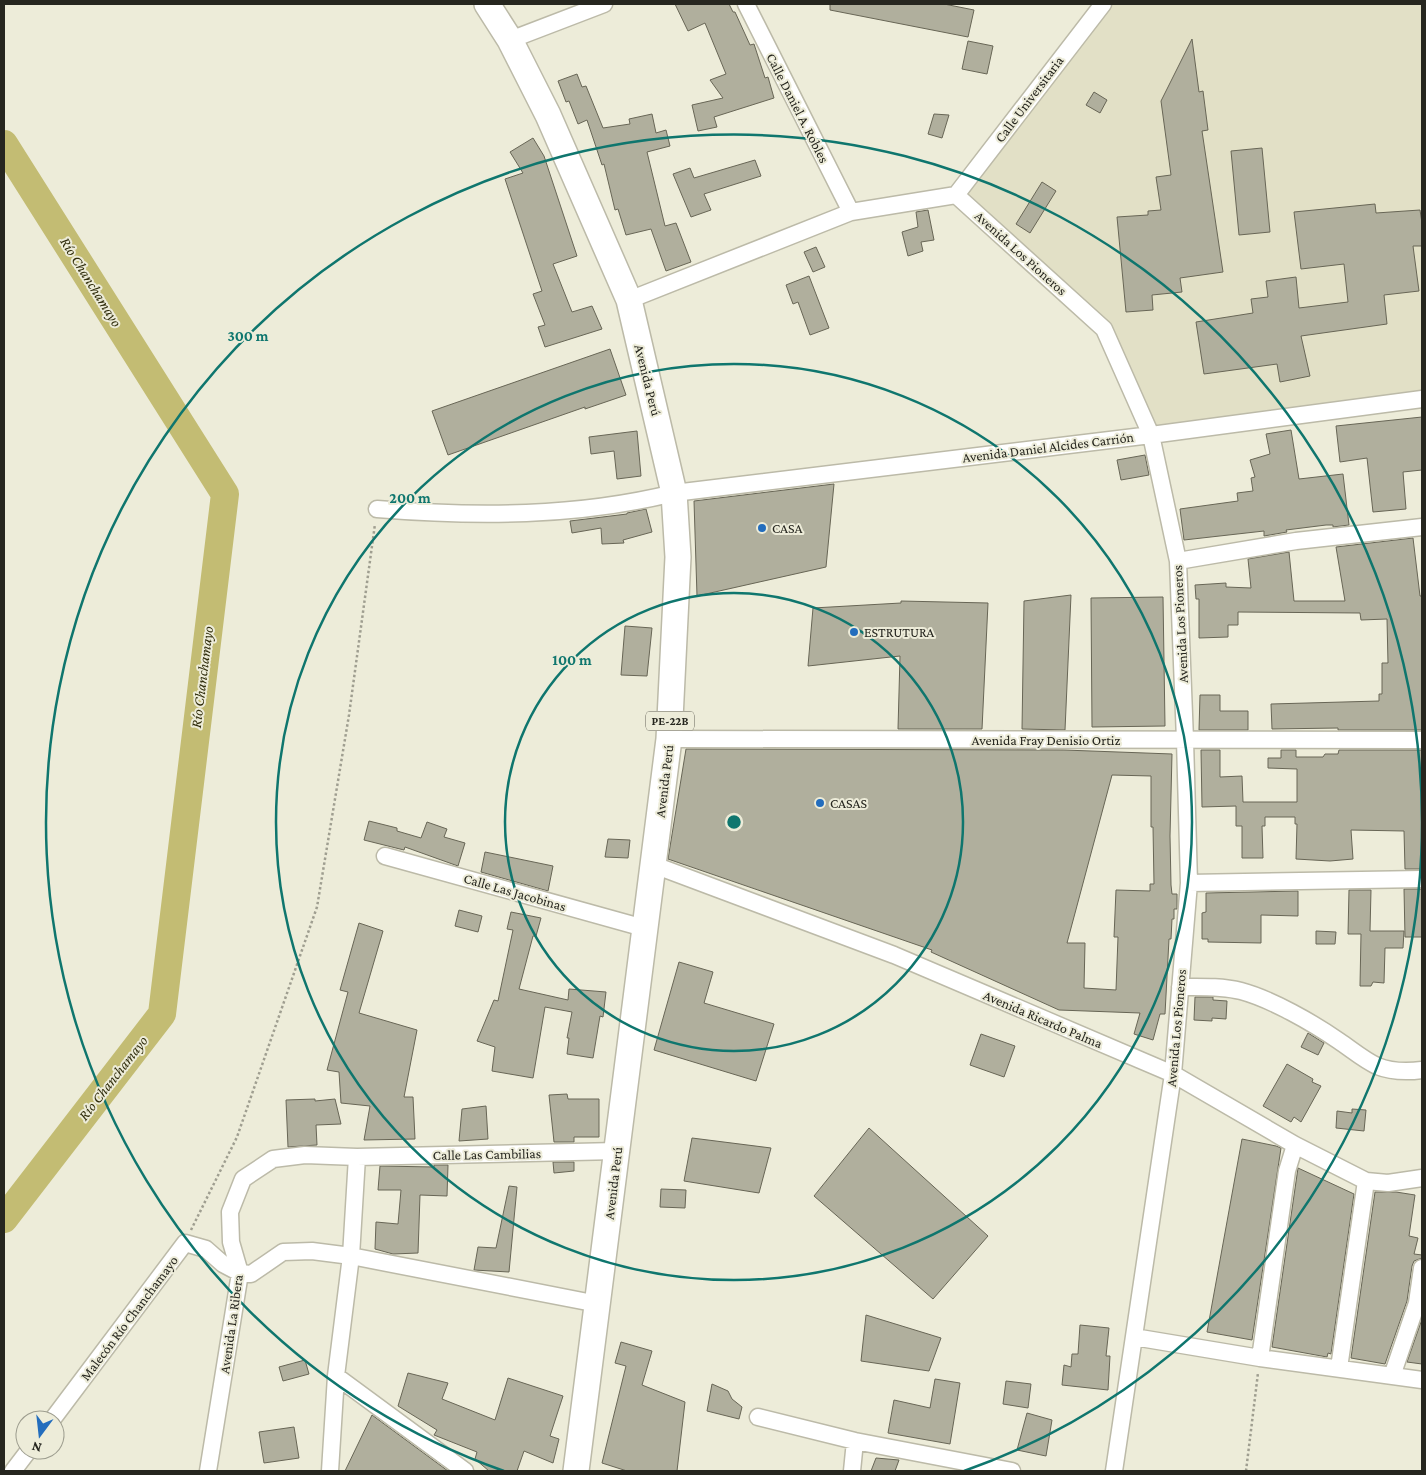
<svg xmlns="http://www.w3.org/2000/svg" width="1426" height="1475" font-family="'Crimson Pro',serif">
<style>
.built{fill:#e2e0c6}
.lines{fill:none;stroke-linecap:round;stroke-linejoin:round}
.river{stroke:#c3bc73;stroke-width:28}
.building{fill:#b0af9d;stroke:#686656;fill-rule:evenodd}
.minor-casing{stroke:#bcbaa8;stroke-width:19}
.highway-casing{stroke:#bcbaa8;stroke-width:28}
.path{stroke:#9f9e90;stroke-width:2.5;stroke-dasharray:2.5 2.5;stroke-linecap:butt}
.minor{stroke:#fff;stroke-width:16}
.highway{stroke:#fff;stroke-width:25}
.ring{fill:none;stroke:#0f766e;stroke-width:2.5}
.poi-dot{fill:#236dbd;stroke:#edecd9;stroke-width:2}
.labels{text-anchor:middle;stroke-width:4;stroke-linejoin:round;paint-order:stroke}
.shield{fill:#edecd9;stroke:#626157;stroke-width:1}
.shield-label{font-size:12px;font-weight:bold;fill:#26261f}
.street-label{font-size:14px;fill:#26261f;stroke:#edecd9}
.poi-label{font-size:14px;fill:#26261f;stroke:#edecd9;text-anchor:start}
.water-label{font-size:15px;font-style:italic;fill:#2f2c0b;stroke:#edecd9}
.centre{fill:#0f766e;stroke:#edecd9;stroke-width:2.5}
.ring-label{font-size:15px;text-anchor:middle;font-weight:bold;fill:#0f766e;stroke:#edecd9;stroke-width:4;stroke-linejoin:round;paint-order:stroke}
</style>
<rect width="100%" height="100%" fill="#edecd9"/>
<path class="built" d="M1103,4H1422V399L1151,435L1104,328L956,195Z"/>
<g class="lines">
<path class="river" d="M4,144L225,494L162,1014L4,1219"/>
</g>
<path class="building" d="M675,4H729L733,12H735L750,45L754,44L765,78L768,77L774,98L714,117L717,127L698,131L692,105L723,98L710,80L726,74L705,23L688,31Z
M830,4H944L974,10L968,37L830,10Z
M1192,39L1199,92L1203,91L1208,130L1202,131L1223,272L1180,278L1182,292L1152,295L1153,310L1126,312L1117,217L1148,215V211L1161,210L1156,177L1171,175L1161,101Z
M968,41L993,46L987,74L962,69Z
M577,74L582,87L586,86L603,128L630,124L629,119L652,114L656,133L666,130L670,146L647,152L665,226L676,223L691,262L666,271L651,229L626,235L618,209L615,210L604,164L602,165L587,120L578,124L569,101L566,102L558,81Z
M1094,92L1107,100L1100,113L1086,105Z
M934,114L949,115L942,138L928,134Z
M533,138L544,156L577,256L553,264L572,312L592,306L602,329L545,347L538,327L545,325L533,294L542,291L505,179L523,173L510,152Z
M1262,148L1270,232L1239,235L1231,151Z
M755,160L761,176L704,194L711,210L691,217L673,174L690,168L694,178Z
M1042,182L1056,191L1030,233L1016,224Z
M1375,204L1376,213L1420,210L1422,223V246H1413L1419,291L1384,295L1387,324L1301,336L1310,376L1280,382L1277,364L1204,374L1196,322L1253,313L1251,299L1268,297L1266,281L1296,277L1299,308L1348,302L1344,264L1301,269L1294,212Z
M928,210L934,240L921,242L923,251L908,256L902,232L918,227L916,212Z
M816,247L825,267L813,272L804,252Z
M809,276L829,328L810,335L798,302L793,304L786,285Z
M610,349L626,395L585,409V407L448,455L432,411Z
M1422,417V470L1403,472L1406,509L1373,512L1367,458L1340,462L1336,426Z
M1291,430L1299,479L1343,474L1349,525L1333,527V525H1326L1286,530L1287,532L1264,536V531L1184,540L1180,509L1238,501L1237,493L1253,491L1251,478L1255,477L1250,460L1270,454L1266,434Z
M637,431L641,476L617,479L614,451L591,454L589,437Z
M1145,455L1149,475L1121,480L1117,460Z
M834,484L826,567L697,596L694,501Z
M646,509L652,532L623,540L624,543L602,544L601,528L572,533L570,521L627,514V513Z
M1413,538L1420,596H1422V730H1338V728L1272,729L1271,704L1379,701V694H1382V663H1388L1387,619L1361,620L1360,613L1238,612V625H1228V637L1199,638V599H1196L1195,585L1226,583V587L1251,588L1248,559L1289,552L1294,601H1345L1336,547Z
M1071,595L1065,730L1022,729L1024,601Z
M1163,597L1165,726L1092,727L1091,598Z
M901,601L988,603L982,729H898L900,656L808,666L813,608L901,603Z
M625,626L652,628L647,676L621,675Z
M1200,695H1220V711H1248V730H1199Z
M686,749L1064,750L1172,754L1170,836L1171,885L1172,894H1177V909H1174V919H1172L1171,939H1169L1165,1014H1160L1153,1040L1134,1034L1140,1013L1059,1010L931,952L932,950L668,859ZM1112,775L1151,776V827H1153L1154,884H1150V891L1116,890L1114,937H1118L1116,990L1084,988L1085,943H1067Z
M1201,750H1220V777L1242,776L1243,802H1297V769L1268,768V758H1281V750H1296V757H1323L1325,754H1338L1339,750H1422V869H1405L1404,831L1351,830L1353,859L1330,861L1296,859L1297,824H1295V817H1265V826H1262L1263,858H1242V826H1236V806L1202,807Z
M369,821L397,828V831L421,838L427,822L447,829L444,837L465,843L458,866L405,847L404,850L364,840Z
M608,839L630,840L628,858L605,857Z
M485,852L553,866L548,891L481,872Z
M1404,889H1422V937H1405Z
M1349,890H1371L1370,931H1404L1403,948H1385L1384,983L1373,982L1371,986H1360L1361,934H1348Z
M1298,891V916L1261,915V943L1208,942V939H1202V913L1206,912V893Z
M459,910L482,916L478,932L455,926Z
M511,912L541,918L536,936H533L519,989L568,1000L569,989L606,992L603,1017L600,1016L593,1058L567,1054L569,1038H567L572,1012L545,1007L533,1078L492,1071L495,1047L477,1041L494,1000L498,1001L513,930L507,929Z
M359,923L383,931L359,1013L417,1030L404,1097H413L415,1139L364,1140L370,1106L341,1103L339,1072L327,1070L348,992L340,990Z
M1316,931L1336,932L1335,944H1316Z
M679,962L713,972L704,1003L774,1024L756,1081L654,1050Z
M1195,997H1213V1000L1227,1001L1226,1019L1212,1018V1021L1194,1020Z
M1308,1033L1324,1043L1318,1055L1301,1047Z
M981,1034L1015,1046L1004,1077L970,1065Z
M1287,1064L1313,1079L1312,1082L1321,1086L1301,1122L1294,1117L1291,1122L1263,1106Z
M567,1094L568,1099H599V1137H574V1142H554L549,1095Z
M315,1099V1101L335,1099L341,1124L316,1125L317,1145L288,1147L286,1100Z
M486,1106L488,1139L459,1141L462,1109Z
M1352,1109L1366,1110L1364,1131L1336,1128L1337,1111L1352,1113Z
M869,1128L988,1236L933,1299L814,1196Z
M692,1138L771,1148L759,1193L684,1181Z
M1242,1139L1276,1146L1281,1148L1252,1340L1207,1332Z
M553,1162H574V1171L554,1173Z
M434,1165H448L447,1196L420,1195L418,1253L393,1254L375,1249L376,1222L398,1224L401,1190H378L380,1166L434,1167Z
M1298,1168L1354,1194L1331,1354L1328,1353L1327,1357L1272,1347Z
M509,1186L517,1187L509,1272L474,1270L478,1247L496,1248Z
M661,1189L686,1190L685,1208L660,1207Z
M1375,1192H1396L1415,1195L1409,1236L1418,1238L1414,1254L1422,1255V1258L1414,1261L1412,1266L1407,1301L1385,1364L1351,1358Z
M866,1315L941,1338L929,1371L861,1361Z
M1422,1319V1364L1407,1362Z
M1080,1325L1109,1328L1106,1356H1110L1108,1390L1062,1385L1064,1365L1071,1367L1072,1354H1078Z
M621,1342L652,1351L642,1385L685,1402L677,1471H627L602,1463L626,1366L615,1363Z
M305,1360L309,1374L283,1381L279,1367Z
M408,1373L448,1383L442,1399L495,1420L508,1378L563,1396L550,1436L559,1439L553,1463L524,1451L517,1471H489L475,1459L477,1452L434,1435L437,1430L398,1406Z
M935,1379L960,1383L950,1444L888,1433L894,1400L930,1408Z
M1006,1381L1031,1384L1028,1408L1003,1404Z
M712,1384L728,1391L732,1399L742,1407L739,1419L707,1411Z
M1027,1413L1052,1420L1046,1456L1017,1450Z
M372,1415L448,1471H345Z
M294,1427L299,1458L264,1463L259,1432Z
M876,1458L899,1460L895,1471H871Z"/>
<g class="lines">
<defs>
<path id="minor" d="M746,4L851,212
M510,40L604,4
M956,195L1103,4
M629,300L851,212L956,195L1104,329L1151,435L1178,561L1185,740L1189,883L1173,1074L1114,1471
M377,509C477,517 576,517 674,493L1151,435L1422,399
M1178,561L1296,541L1422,527
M669,739L1422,740
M385,856L644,928
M654,865L894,955L1173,1074L1295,1145L1366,1181L1388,1183L1422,1178
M1189,883L1422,879
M1180,987C1200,987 1221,986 1241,991C1271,999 1313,1023 1339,1041C1351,1049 1364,1060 1377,1066C1392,1072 1407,1072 1422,1070
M1134,1337L1260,1358L1422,1380
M1260,1358L1287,1171L1295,1145
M1339,1368L1366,1181
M336,1376L465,1471
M1392,1376L1417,1303L1422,1268
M758,1417L855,1441L1012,1471
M52,1420L185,1243L206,1249L223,1264L240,1273L251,1274L283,1252L312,1251L351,1256L598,1304
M13,1471L29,1450
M208,1471L240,1273L231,1242L230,1212L243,1179L273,1159L305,1155L357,1157L617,1151
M330,1471L336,1376L351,1256L357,1157
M852,1471L855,1441"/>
<path id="highway" d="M487,4L510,40L548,115L629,300L674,493L678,557L669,739L576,1471"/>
</defs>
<use href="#minor" class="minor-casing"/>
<use href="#highway" class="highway-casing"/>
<path class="path" d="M191,1230L237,1137L317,907L349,715L375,524
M1246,1471L1258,1373"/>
<use href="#minor" class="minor"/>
<use href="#highway" class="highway"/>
</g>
<g class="ring">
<circle cx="734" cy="822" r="229"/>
<circle cx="734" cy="822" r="458"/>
<path d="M504 1471A688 688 0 1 1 964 1471"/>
</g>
<g class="poi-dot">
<circle cx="762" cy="528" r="5"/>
<circle cx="854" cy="632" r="5"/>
<circle cx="820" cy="803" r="5"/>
</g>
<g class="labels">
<rect class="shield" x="646" y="711.5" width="48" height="19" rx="4"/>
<g class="shield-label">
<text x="670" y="725">PE-22B</text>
</g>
<g class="street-label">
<text transform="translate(1029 99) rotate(-53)" y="5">Calle Universitaria</text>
<text transform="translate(798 108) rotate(63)" y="5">Calle Daniel A. Robles</text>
<text transform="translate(1021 253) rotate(42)" y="5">Avenida Los Pioneros</text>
<text transform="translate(648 380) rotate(76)" y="5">Avenida Perú</text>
<text transform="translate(1048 447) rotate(-7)" y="5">Avenida Daniel Alcides Carrión</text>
<text transform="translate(1180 624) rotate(-93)" y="5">Avenida Los Pioneros</text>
<text x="1046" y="745">Avenida Fray Denisio Ortiz</text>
<text transform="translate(664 781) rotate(-83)" y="5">Avenida Perú</text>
<text transform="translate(515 892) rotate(16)" y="5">Calle Las Jacobinas</text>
<text transform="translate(1043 1019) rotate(23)" y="5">Avenida Ricardo Palma</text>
<text transform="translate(1176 1028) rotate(-85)" y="5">Avenida Los Pioneros</text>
<text transform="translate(487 1154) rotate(-1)" y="5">Calle Las Cambilias</text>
<text transform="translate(613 1183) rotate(-83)" y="5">Avenida Perú</text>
<text transform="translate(129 1318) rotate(-53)" y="5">Malecón Río Chanchamayo</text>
<text transform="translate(231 1324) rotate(-82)" y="5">Avenida La Ribera</text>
</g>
<g class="poi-label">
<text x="772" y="533">CASA</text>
<text x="864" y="637">ESTRUTURA</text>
<text x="830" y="808">CASAS</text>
</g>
<g class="water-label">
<text transform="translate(91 282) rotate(58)" y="5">Río Chanchamayo</text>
<text transform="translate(202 677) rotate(-83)" y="5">Río Chanchamayo</text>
<text transform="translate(113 1078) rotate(-52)" y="5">Río Chanchamayo</text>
</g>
</g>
<circle cx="734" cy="822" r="8" class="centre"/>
<g class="ring-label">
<text x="248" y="341">300 m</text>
<text x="410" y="503">200 m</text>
<text x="572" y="665">100 m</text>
</g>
<rect width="1426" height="1475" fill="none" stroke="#26261f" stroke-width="10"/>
<g transform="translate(40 1435) rotate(195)"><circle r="24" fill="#edecd9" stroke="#9d9d8f"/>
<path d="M0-4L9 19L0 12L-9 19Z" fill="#236dbd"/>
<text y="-8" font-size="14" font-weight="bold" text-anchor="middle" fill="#26261f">N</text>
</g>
</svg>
